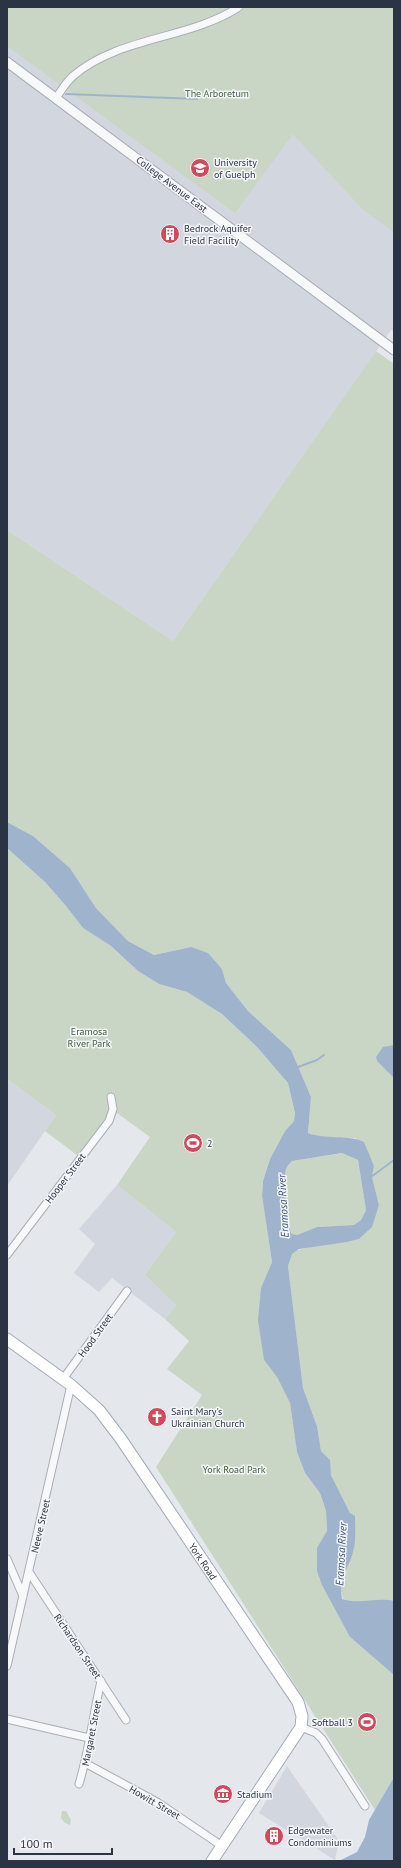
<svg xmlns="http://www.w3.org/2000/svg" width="401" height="1868" font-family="'PT Sans',sans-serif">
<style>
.built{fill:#d2d6de}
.green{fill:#c9d6c5}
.water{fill:#9fb4cc;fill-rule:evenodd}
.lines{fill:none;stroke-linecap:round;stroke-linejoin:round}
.stream{stroke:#9fb4cc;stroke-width:2}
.minor-casing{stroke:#a9aeb7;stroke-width:9}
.tertiary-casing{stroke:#a9aeb7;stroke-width:11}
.primary-casing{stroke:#a3abb8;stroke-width:13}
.minor{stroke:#f7f8fa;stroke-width:7}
.tertiary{stroke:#f7f8fa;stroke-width:9}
.primary{stroke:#fff;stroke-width:11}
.labels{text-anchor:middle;stroke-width:3;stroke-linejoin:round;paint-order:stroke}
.park-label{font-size:10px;fill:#3f6138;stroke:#f4f6f9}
.poi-label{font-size:10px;fill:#2b3445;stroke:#f4f6f9;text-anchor:start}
.street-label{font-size:10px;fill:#2b3445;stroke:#f4f6f9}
.water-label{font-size:11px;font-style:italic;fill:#34527a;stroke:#f4f6f9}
</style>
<rect width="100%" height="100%" fill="#e4e7ec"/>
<path class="built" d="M7,7H394V332L391,330L173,641L7,530Z
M7,1079L56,1115L7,1186Z
M117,1185L176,1232L145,1275L176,1305L165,1319L112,1278L99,1292L74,1273L95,1244L79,1229Z
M287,1766L339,1841L335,1860L259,1813Z"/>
<path class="green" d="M7,7H394V232L362,209L293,134L235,213L7,46Z
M376,351L394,364V1601C375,1597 361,1606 343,1599L341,1589L344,1570L354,1548L350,1513L331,1475L329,1460L321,1451L317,1426L303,1388L288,1266C289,1262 290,1257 292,1254C297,1246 346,1243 359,1239L379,1205L372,1177L374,1166L356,1138L318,1137L308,1133L311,1097L291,1050L248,1011L226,983L222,969L191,947L154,955L128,941L96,908L70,868L33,836L7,822V530L173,641Z
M7,848L45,882L66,906L83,928L111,946L138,971L159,984L187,992L222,1014L257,1047L288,1083L295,1113L294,1121L285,1131L270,1159L263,1181L262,1196L272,1262L261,1288L264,1360L277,1377L290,1403L297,1452L305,1473L320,1493L326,1511L327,1531L350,1637L394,1675V1777L375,1810L156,1467L202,1395L167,1369L189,1341L165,1319L176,1305L145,1275L176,1232L117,1185L150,1137L117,1113L85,1161L45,1131L56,1115L7,1079Z
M343,1153L358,1160L366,1210L361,1220L354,1225L317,1227L297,1235L292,1234C286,1225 283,1180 286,1169C287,1166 290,1164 292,1161Z
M62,1811H66L71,1820L70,1825L65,1823L61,1818Z"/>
<path class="water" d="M7,822L33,836L70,868L96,908L128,941L154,955L191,947L208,953L222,969L226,983L248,1011L291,1050L311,1097L308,1133C326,1140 347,1134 364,1142L374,1166L372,1177L379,1205L372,1227L359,1239L347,1242L299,1249L292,1254L288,1266L303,1388L317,1426L321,1451L330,1460L331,1475L350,1513L355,1516C355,1526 356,1538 354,1548C350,1568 338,1575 342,1599C360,1605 376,1597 394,1601V1675L350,1637L322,1585L317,1571V1548L327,1531L326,1511L320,1493L305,1473L297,1452L290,1403L277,1377L264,1360L258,1320L261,1288L272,1262L262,1196L263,1181L270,1159L285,1131L294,1121L295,1113L288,1083L257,1047L222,1014L187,992L159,984L138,971L111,946L83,928L66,906L45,882L7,848ZM342,1153L358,1160L366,1210L361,1220L354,1225L317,1227L297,1235L292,1234C286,1225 283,1180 286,1169C287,1166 290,1163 292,1161Z
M394,1045V1078L377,1061L376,1057L383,1047Z
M394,1777V1861H339L357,1852L365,1837L369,1820Z"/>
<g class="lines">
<path class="stream" d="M66,94L197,99
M298,1067L317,1060L324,1055
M371,1177L394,1160"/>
<defs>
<path id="minor" d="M56,98C61,91 66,82 73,76C120,36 188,40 239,7
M7,1255L109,1121L113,1109L111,1097
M63,1379L127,1291
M7,1559L23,1596
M29,1572L126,1720
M7,1666L71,1385
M7,1719L89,1738
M301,1727L316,1733L322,1739L365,1806
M85,1763L157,1802L222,1846
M79,1784C89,1751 93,1715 101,1681"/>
<path id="tertiary" d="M7,62L394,350"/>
<g id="primary">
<path id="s1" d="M7,1339L71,1385L99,1410L121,1439L298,1702L302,1716L301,1727L212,1861"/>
</g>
</defs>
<use href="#minor" class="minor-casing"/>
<use href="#tertiary" class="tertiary-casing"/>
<use href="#primary" class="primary-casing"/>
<use href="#minor" class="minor"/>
<use href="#tertiary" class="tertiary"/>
<use href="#primary" class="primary"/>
</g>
<defs>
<symbol id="university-disc" viewBox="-11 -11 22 22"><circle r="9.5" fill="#d1495b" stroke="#f4f6f9"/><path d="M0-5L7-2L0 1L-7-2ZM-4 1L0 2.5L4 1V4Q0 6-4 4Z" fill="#fff"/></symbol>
<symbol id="building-disc" viewBox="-11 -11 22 22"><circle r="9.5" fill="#d1495b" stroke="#f4f6f9"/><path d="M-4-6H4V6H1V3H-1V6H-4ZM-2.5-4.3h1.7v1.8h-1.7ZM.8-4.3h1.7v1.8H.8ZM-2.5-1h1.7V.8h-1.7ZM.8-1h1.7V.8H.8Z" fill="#fff"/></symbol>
<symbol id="stadium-disc" viewBox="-11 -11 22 22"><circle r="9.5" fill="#d1495b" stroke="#f4f6f9"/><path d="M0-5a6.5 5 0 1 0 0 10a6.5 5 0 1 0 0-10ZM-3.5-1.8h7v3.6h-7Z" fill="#fff"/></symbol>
<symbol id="church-disc" viewBox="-11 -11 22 22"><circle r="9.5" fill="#d1495b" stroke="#f4f6f9"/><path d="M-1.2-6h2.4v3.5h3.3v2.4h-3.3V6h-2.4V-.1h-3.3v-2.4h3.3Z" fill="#fff"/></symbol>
<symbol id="museum-disc" viewBox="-11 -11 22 22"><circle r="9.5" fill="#d1495b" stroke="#f4f6f9"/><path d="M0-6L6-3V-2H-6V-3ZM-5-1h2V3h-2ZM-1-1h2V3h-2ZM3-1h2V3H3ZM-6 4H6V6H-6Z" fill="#fff"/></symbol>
</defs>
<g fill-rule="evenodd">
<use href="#university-disc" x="189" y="157" width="22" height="22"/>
<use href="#building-disc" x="159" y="223" width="22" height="22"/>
<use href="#stadium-disc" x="182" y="1132" width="22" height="22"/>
<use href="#church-disc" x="146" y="1406" width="22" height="22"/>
<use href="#stadium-disc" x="356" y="1711" width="22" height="22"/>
<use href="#museum-disc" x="212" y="1783" width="22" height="22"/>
<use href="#building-disc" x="263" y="1825" width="22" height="22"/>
</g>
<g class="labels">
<g class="park-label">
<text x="217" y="97">The Arboretum</text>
<text x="89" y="1035">Eramosa<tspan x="89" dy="12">River Park</tspan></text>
<text x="234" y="1473">York Road Park</text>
</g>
<g class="poi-label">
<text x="214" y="166">University<tspan x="214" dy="12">of Guelph</tspan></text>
<text x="184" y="232">Bedrock Aquifer<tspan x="184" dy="12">Field Facility</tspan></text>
<text x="207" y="1147">2</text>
<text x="171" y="1415">Saint Mary's<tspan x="171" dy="12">Ukrainian Church</tspan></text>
<text x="353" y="1726" text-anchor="end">Softball 3</text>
<text x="237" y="1798">Stadium</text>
<text x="288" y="1834">Edgewater<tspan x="288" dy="12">Condominiums</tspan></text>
</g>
<g class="street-label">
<text transform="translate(172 184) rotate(37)" y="4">College Avenue East</text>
<text transform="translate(65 1178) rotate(-53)" y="4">Hooper Street</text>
<text transform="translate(95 1335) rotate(-54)" y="4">Hood Street</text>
<text transform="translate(40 1526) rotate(-77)" y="4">Neeve Street</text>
<text dy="4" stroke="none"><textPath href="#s1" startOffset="300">York Road</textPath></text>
<text transform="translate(78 1646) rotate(56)" y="4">Richardson Street</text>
<text transform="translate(91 1733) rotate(-79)" y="4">Margaret Street</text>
<text transform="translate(155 1802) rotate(30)" y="4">Howitt Street</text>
</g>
<g class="water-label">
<text transform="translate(283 1206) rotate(-93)" y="4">Eramosa River</text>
<text transform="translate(341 1554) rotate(-87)" y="4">Eramosa River</text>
</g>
</g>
<rect width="401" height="1868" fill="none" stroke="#2b3445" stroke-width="16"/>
<path d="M14 1848v6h98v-6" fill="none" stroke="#2b3445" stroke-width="2"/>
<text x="20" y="1848" font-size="12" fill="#2b3445" stroke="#f4f6f9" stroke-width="3" paint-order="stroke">100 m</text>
</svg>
